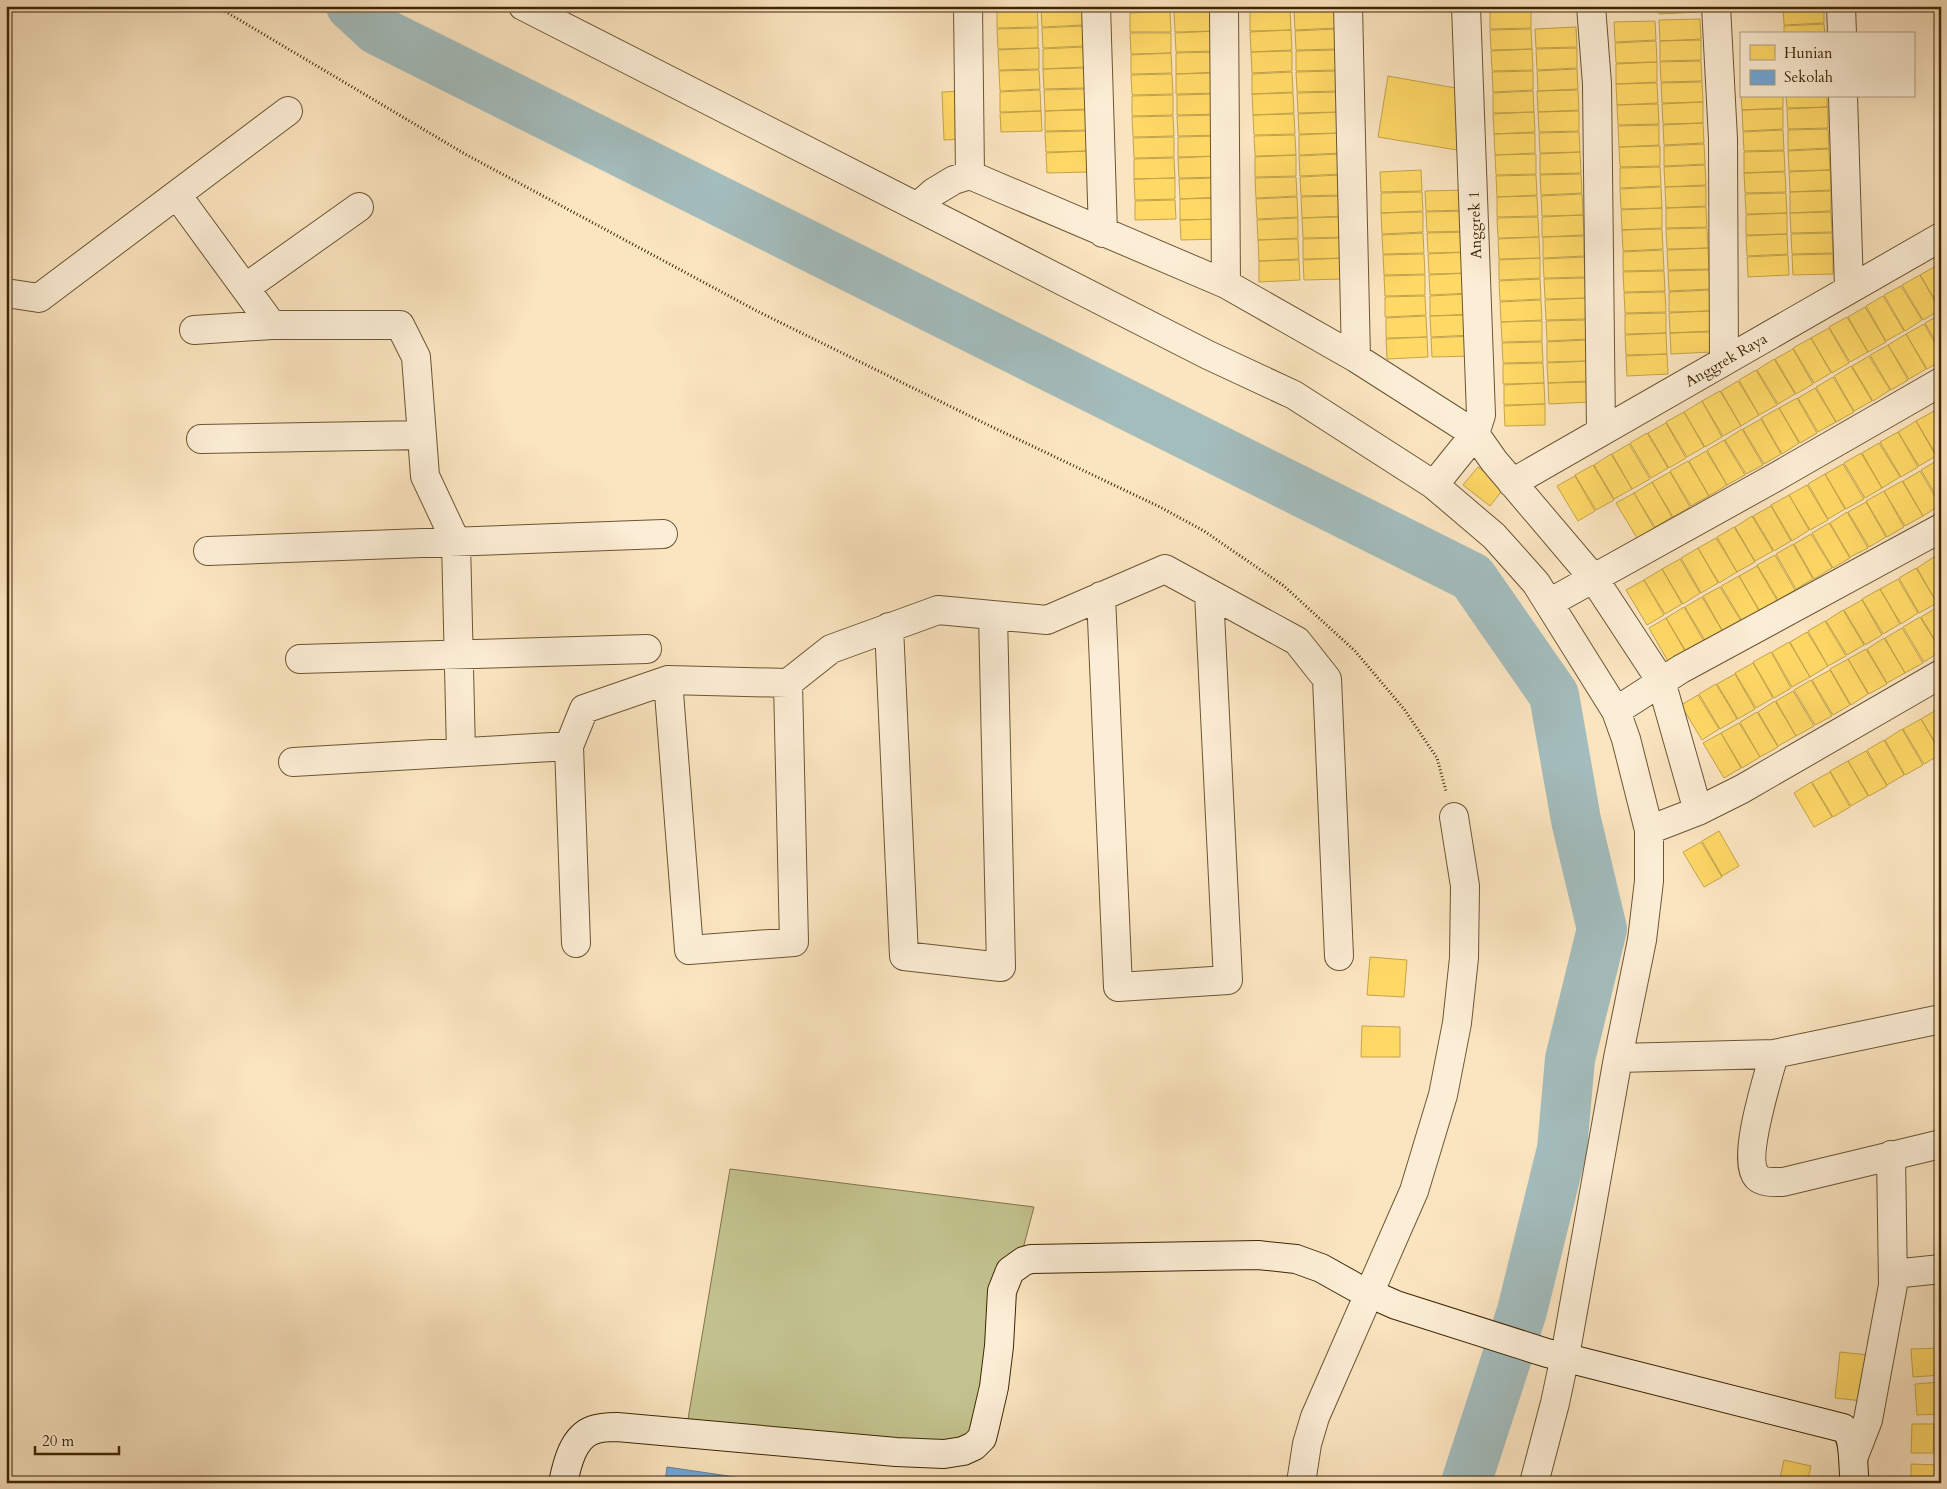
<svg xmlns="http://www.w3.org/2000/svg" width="1947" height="1489" font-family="Cardo,serif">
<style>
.green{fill:#c3c38f;stroke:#80744a}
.homes{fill:#ffd966;stroke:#c5a349}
.schools{fill:#6fa8dc;stroke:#60819b}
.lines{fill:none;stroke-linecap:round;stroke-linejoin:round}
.river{stroke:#a3bcbc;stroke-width:50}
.street-casing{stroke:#6c5533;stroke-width:30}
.secondary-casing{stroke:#3d2504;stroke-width:30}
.path{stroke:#3d2504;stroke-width:3;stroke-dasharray:1 2.5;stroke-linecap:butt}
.street{stroke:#fceed6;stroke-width:28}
.secondary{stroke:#fceed6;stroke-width:28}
.labels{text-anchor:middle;stroke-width:5;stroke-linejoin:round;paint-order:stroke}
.street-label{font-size:15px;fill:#3d2504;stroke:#fceed6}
</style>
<rect width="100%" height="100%" fill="#fbe5c0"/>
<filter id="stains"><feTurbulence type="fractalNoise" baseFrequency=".004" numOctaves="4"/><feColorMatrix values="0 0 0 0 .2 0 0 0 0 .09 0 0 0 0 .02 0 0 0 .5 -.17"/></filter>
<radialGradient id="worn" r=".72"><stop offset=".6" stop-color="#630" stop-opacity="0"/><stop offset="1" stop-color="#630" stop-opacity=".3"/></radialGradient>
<path class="green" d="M730,1169L1034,1207L966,1464H871L684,1443Z"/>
<path class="homes" d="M1082,6L1083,25L1042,27L1041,7Z
M1174,6H1215V10H1174Z
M1249,6H1290V8L1250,10Z
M1294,6H1335V7L1294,9Z
M1658,6H1699V12L1659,14Z
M1783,6H1824V23L1784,25Z
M1037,7L1038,27L997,28V8Z
M1335,8L1336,28L1295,30L1294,9Z
M1531,8V28L1490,29V9Z
M1290,9L1291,30L1250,31V11Z
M1215,10V31L1175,32L1174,11Z
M1170,11L1171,32H1130V13Z
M1700,19L1701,39L1660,41L1659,20Z
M1655,21L1656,40L1615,42L1614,22Z
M1824,24L1825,34H1784V26Z
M1083,26V46L1043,48L1042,28Z
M1576,27L1577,47L1536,48L1535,29Z
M1038,28V48L998,49L997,29Z
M1336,29V49L1296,50L1295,31Z
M1531,29L1532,49L1491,50L1490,30Z
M1291,30L1292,50L1251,52L1250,32Z
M1216,31V51L1176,52L1175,33Z
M1130,33H1171V53L1131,54Z
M1701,40V60L1660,61V41Z
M1656,41L1657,62L1616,63L1615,43Z
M1083,47L1084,67L1043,69V49Z
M1039,48V69L999,70L998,50Z
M1577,48V68L1537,70L1536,49Z
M1532,49L1533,70L1492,71L1491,51Z
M1336,50L1337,70L1296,71V51Z
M1292,51V71L1252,73L1251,52Z
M1216,52L1217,72L1176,74V53Z
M1171,53L1172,73L1131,74V55Z
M1701,61L1702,81L1661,82L1660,62Z
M1657,62V82L1616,84V64Z
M1084,68L1085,88L1044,89L1043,69Z
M1577,69L1578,89L1538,91L1537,71Z
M1039,70L1040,89L1000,91L999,71Z
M1337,71L1338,91L1297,92L1296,72Z
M1533,71V90L1493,92L1492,72Z
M1292,72L1293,92L1252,94V74Z
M1217,73V93L1176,94V74Z
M1172,74L1173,94L1132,95L1131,75Z
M1388,76L1467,90L1457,150L1378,137Z
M1702,82L1703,102L1662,103L1661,83Z
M1657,83L1658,103L1617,105L1616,84Z
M1085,89L1086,109L1045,111L1044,90Z
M1040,90L1041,111L1000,112V92Z
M1578,90L1579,110L1538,112L1537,91Z
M964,91L966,139L944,140L942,92Z
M1533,91L1534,112L1493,113V93Z
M1338,92L1339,112L1298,113L1297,93Z
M1293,93L1294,113L1253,115L1252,94Z
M1217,94L1218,114L1177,115V95Z
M1173,95V115L1132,116V96Z
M1741,96H1783V108L1742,110Z
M1786,96H1827V107L1787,108Z
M1703,102V123L1663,124L1662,104Z
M1658,104L1659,124L1618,125L1617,105Z
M1828,107V128L1788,129L1787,109Z
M1783,109V129L1743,131L1742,110Z
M1086,110L1087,130L1045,131V111Z
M1041,111L1042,131L1001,132L1000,113Z
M1579,111V131L1539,132L1538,112Z
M1339,112V133L1299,134L1298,114Z
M1534,112L1535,132L1494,134L1493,114Z
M1294,114L1295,134L1254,135L1253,115Z
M1218,115L1219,135L1178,136L1177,116Z
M1173,116L1174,136L1133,137L1132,117Z
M1703,123L1704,143L1664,145L1663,125Z
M1659,125V145L1619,147L1618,126Z
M1828,129L1829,148L1788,150V130Z
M1783,130L1784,150L1744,151L1743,132Z
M1087,131V151L1046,152L1045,132Z
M1579,132L1580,152L1540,153L1539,133Z
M1339,133L1340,153L1299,155V135Z
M1535,133V153L1495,155L1494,134Z
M1295,135L1296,155L1255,156L1254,136Z
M1219,136V156L1178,157V137Z
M1174,137V157L1134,158L1133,138Z
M1704,144L1705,164L1664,166V146Z
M1660,146V166L1620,167L1619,147Z
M1829,149L1830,170L1789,171L1788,151Z
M1087,151L1088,172L1047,173L1046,153Z
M1784,151L1785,171L1744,173V152Z
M1580,152L1581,173L1540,174V154Z
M1340,154L1341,174L1300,176L1299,156Z
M1536,154V174L1496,175L1495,155Z
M1296,155V176L1255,177V157Z
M1219,156L1220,177L1179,178L1178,158Z
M1174,158L1175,178L1134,179V159Z
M1705,165L1706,185L1665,187L1664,167Z
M1660,167L1661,186L1620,188V168Z
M1421,170L1422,191L1381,192L1380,172Z
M1830,170L1831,190L1790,192L1789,172Z
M1785,172L1786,192L1745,193L1744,173Z
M1581,174L1582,193L1541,195L1540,175Z
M1341,175V195L1301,196L1300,177Z
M1536,175L1537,195L1497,197L1496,176Z
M1296,177L1297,196L1256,198L1255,178Z
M1175,178V199L1135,200L1134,179Z
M1220,178V197L1180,199L1179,179Z
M1706,186V206L1666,208L1665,187Z
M1661,187L1662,208L1621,209L1620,189Z
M1466,190L1467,210L1426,211L1425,191Z
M1831,191V211L1790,213V192Z
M1422,192L1423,211L1381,213V193Z
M1786,193L1787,213L1746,214L1745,194Z
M1582,194L1583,215L1542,216L1541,196Z
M1341,196L1342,216L1302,218L1301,197Z
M1537,196L1538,216L1497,217V197Z
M1297,197L1298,217L1257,219L1256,199Z
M1220,198L1221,219L1180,220V199Z
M1175,200L1176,219L1135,220V201Z
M1706,207L1707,227L1666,228V208Z
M1662,208V228L1622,230L1621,210Z
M1467,211L1468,231L1427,232L1426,212Z
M1423,212V232L1382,234L1381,213Z
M1831,212L1832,232L1791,233L1790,213Z
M1787,213V234L1746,235V215Z
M1583,215L1584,235L1542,237V217Z
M1342,217L1343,237L1303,238L1302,218Z
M1538,217L1539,237L1498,238L1497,218Z
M1298,218V238L1258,240L1257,220Z
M1221,219V239L1181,240L1180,220Z
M1707,228L1708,248L1667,249L1666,229Z
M1662,229L1663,249L1623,251L1622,230Z
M1468,232V252L1428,253L1427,233Z
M1423,233L1424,253L1383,254L1382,235Z
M1832,233L1833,253L1792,254L1791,234Z
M1787,234L1788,254L1747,256L1746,236Z
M1584,236V256L1543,258V237Z
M1539,237L1540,258L1499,259L1498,239Z
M1343,238L1344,258L1303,259V239Z
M1298,239L1299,259L1259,261L1258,240Z
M1708,248L1709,269L1668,270L1667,250Z
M1663,250L1664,270L1623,271V252Z
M1468,252L1469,273L1429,274L1428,254Z
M1424,254L1425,274L1384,275L1383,255Z
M1833,254V274L1793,275L1792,255Z
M1788,255L1789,275L1748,277L1747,257Z
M1584,257L1585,277L1544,278L1543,259Z
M1344,258L1345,279L1304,280L1303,260Z
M1540,258V278L1499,280V260Z
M1299,260L1300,280L1259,282V261Z
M1938,265L1941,270V310L1920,275Z
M1709,270L1710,289L1669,291L1668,271Z
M1664,271L1665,291L1624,292L1623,272Z
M1469,273L1470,293L1430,295L1429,275Z
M1425,275V295L1385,296L1384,276Z
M1920,275L1940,310L1923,320L1902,285Z
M1585,278L1586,298L1545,299L1544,279Z
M1540,279L1541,299L1500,301L1499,281Z
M1901,286L1922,320L1905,331L1884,295Z
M1710,290V311L1669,312V292Z
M1665,292L1666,312L1625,313L1624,293Z
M1470,294L1471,314L1430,316V296Z
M1425,296L1426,315L1385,317V297Z
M1883,296L1904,331L1886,341L1866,306Z
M1586,298V319L1546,320L1545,300Z
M1541,300L1542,320L1501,322L1500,302Z
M1865,307L1886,342L1868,352L1848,317Z
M1710,311L1711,331L1670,333L1669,313Z
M1666,313V333L1625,334V314Z
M1941,314V351L1925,323Z
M1471,315L1472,335L1431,337L1430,316Z
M1426,316L1427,337L1386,338V318Z
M1847,317L1868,352L1850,362L1829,327Z
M1586,320L1587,339L1547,341L1546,321Z
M1542,321V341L1502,342L1501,322Z
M1924,324L1941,353V361L1927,369L1906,334Z
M1829,328L1849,363L1832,373L1811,338Z
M1711,332L1712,352L1671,354L1670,333Z
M1666,333L1667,354L1626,355L1625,335Z
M1906,334L1926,369L1909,379L1888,345Z
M1472,336L1473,356L1432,357L1431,338Z
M1427,337L1428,357L1387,359L1386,339Z
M1811,338L1831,373L1814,383L1793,348Z
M1587,340L1588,361L1547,362V342Z
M1542,342L1543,362L1503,363L1502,343Z
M1888,345L1908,380L1891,390L1870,355Z
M1793,349L1813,384L1796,394L1775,359Z
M1667,354L1668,374L1627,376L1626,356Z
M1869,356L1890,390L1873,401L1852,366Z
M1774,359L1795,394L1778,404L1757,370Z
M1588,361L1589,381L1548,383L1547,363Z
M1543,363L1544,383L1503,384V364Z
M1851,366L1872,401L1854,411L1834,376Z
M1756,370L1777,405L1759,415L1739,380Z
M1833,377L1854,412L1836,422L1816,387Z
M1738,381L1759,415L1741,426L1721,391Z
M1589,382L1590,402L1549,404L1548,383Z
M1544,383L1545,404L1504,405V385Z
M1815,388L1836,422L1818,432L1798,398Z
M1720,391L1741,426L1723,436L1702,401Z
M1797,398L1817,433L1800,443L1779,408Z
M1702,401L1722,437L1705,447L1684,412Z
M1545,404V425L1505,426L1504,406Z
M1941,407V421L1935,410Z
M1779,408L1799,443L1782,454L1761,418Z
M1934,411L1941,423V454L1937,456L1916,421Z
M1684,412L1704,447L1687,457L1666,422Z
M1761,419L1781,454L1764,464L1743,429Z
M1916,421L1936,456L1919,466L1898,432Z
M1666,423L1686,458L1669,468L1648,433Z
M1742,429L1763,465L1746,474L1725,440Z
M1898,432L1918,467L1901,477L1880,442Z
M1647,433L1668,468L1651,478L1630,443Z
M1724,440L1745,475L1727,485L1707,450Z
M1879,443L1900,477L1882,488L1862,453Z
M1629,444L1650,479L1632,489L1612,454Z
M1706,451L1727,485L1709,496L1689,461Z
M1861,453L1882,488L1865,498L1844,463Z
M1611,454L1632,489L1614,499L1594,465Z
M1938,460L1941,464V504L1921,470Z
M1688,461L1709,496L1691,506L1670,471Z
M1843,464L1864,499L1846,509L1825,474Z
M1593,465L1614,500L1596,510L1575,475Z
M1478,467L1504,488L1490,506L1463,485Z
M1920,471L1940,505L1923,516L1903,481Z
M1670,472L1690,507L1673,517L1652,482Z
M1825,474L1845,509L1828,519L1808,484Z
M1575,476L1595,511L1578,521L1557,486Z
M1902,481L1923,516L1905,526L1884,491Z
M1652,482L1672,517L1655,527L1634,493Z
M1807,485L1828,520L1810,530L1789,495Z
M1884,491L1904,527L1887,537L1866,501Z
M1634,493L1654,528L1637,538L1616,503Z
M1789,495L1809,530L1792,541L1771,505Z
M1866,502L1886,537L1869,547L1848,512Z
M1771,506L1791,541L1774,551L1753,516Z
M1847,512L1868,548L1850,557L1830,523Z
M1752,516L1773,551L1755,561L1735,527Z
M1829,523L1850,558L1833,568L1812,533Z
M1734,527L1755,562L1737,572L1717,537Z
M1811,534L1832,568L1814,579L1794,544Z
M1716,538L1737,572L1719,583L1698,548Z
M1793,544L1813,579L1796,589L1776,554Z
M1698,548L1718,583L1701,593L1681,558Z
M1941,554V567L1935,557Z
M1775,555L1795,590L1778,600L1757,565Z
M1934,557L1941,568V601L1937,603L1917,568Z
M1680,559L1700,593L1683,604L1662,569Z
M1757,566L1777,600L1760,611L1739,576Z
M1916,568L1937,603L1919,613L1899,578Z
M1662,569L1682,604L1665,614L1644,580Z
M1739,576L1759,611L1742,621L1721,586Z
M1898,579L1918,613L1901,624L1880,589Z
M1644,580L1664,615L1647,625L1626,590Z
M1720,587L1741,621L1723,632L1703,596Z
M1880,589L1900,624L1883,634L1862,599Z
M1702,597L1723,632L1706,642L1685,607Z
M1862,600L1882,635L1865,645L1844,610Z
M1684,607L1705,643L1687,653L1666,618Z
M1938,607L1941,610V650L1921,617Z
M1843,610L1864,645L1847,655L1826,621Z
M1920,617L1941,651L1924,662L1903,627Z
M1666,618L1686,653L1669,663L1649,628Z
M1825,621L1846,656L1828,666L1808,631Z
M1902,628L1923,663L1905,673L1885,638Z
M1807,632L1828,666L1810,677L1790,642Z
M1884,638L1905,673L1887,683L1867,649Z
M1789,642L1810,677L1792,687L1772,652Z
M1866,649L1887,684L1869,694L1848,659Z
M1771,652L1791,688L1774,698L1753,662Z
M1848,659L1868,694L1851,705L1830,669Z
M1753,663L1773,698L1756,708L1735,673Z
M1830,670L1850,705L1833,715L1812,680Z
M1735,674L1755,709L1738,719L1717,684Z
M1811,680L1832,716L1815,725L1794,690Z
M1716,684L1737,719L1720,729L1699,694Z
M1793,691L1814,726L1796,736L1776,701Z
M1698,695L1719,729L1702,740L1681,705Z
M1775,701L1796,736L1778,746L1758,712Z
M1938,709L1941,713V752L1921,719Z
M1757,712L1778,747L1760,757L1740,722Z
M1921,719L1941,754L1924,764L1903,729Z
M1739,723L1760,757L1742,768L1721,733Z
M1902,729L1923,765L1905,775L1885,740Z
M1721,733L1741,768L1724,778L1703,743Z
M1884,740L1904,775L1887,785L1867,750Z
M1866,751L1887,786L1869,796L1848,761Z
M1848,761L1868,796L1851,806L1830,771Z
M1830,772L1850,807L1833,817L1812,782Z
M1811,782L1832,817L1814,827L1794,793Z
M1719,831L1739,866L1722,876L1702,841Z
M1701,842L1722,877L1704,887L1683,852Z
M1370,957L1407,960L1404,997L1367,995Z
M1362,1026L1400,1027V1057H1361Z
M1941,1348V1375L1913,1377L1911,1349Z
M1840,1352L1868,1355L1863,1401L1835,1398Z
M1941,1382V1414L1917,1415L1915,1384Z
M1912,1424H1934L1933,1453H1911Z
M1784,1460L1811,1466L1807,1483H1779Z
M1911,1464L1941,1465V1483H1911Z"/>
<path class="schools" d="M667,1467L776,1483H665Z"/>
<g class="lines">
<path class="river" d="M351,6L377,30L1472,577L1554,695L1576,820L1602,929L1570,1059L1562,1149L1522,1311L1466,1483"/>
<defs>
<path id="street" d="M523,6L1208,355L1294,395L1434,485L1494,536L1536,583L1616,711L1626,739L1649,830V881L1642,940L1618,1058L1565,1356L1555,1403L1534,1483
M968,6L970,175
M1096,6L1103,233
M1348,6L1356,358
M1591,6L1597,84L1601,431
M1716,6L1723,139L1724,361
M1841,6L1842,34
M1843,96L1849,288
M177,195L272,325H400L416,357L425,476L456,542L461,752
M917,207L934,192L954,180L970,175L1226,284L1224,6
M1226,284L1356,358L1475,434L1494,461L1594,579L1661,681L1698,811
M245,288L359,207
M6,293L39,298L288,111
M194,330L272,325
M201,439L422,435
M1512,483L1941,237
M1434,485L1475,434L1481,415L1466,6
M208,551L663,534
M1101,596L1118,987L1228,980L1209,593
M1549,603L1774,478L1941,382
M889,627L904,956L1001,967L993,615
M300,659L647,649
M668,680L689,950L794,942L788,683
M1616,711L1681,669L1941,528
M569,746L576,943
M293,762L569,746L584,709L668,680L788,683L831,649L938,610L1047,620L1165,569L1297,641L1327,679L1339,956
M1649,830L1698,811L1742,789L1941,674
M1774,1054C1768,1078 1741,1159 1757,1177C1763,1183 1775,1182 1783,1182L1941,1144
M1618,1058L1774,1054L1941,1019
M1893,1274L1941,1269
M1854,1456L1868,1420L1893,1285L1891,1155
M1301,1483L1307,1444L1315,1417L1414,1191L1443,1095L1457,1023L1464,958L1465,886L1454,817"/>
<path id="secondary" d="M563,1483C567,1464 573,1437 593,1430C601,1427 610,1427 617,1427L896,1452L944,1454L963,1451L974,1446L982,1438L985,1426L994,1387L999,1346L1002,1291L1010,1271L1024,1261L1031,1259L1258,1255L1296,1259L1321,1268L1355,1287L1396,1305L1547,1353L1843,1428C1856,1436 1852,1469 1855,1483"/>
</defs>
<use href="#street" class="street-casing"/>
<use href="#secondary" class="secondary-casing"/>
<path class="path" d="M216,6L465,154L757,311L986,424L1160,507L1204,531L1284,586L1355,651L1404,709L1437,758L1446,791"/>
<use href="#street" class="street"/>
<use href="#secondary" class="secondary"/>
</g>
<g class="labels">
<g class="street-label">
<text transform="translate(1475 225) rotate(-92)" y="5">Anggrek 1</text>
<text transform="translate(1726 360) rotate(-30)" y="5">Anggrek Raya</text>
</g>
</g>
<rect width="1947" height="1489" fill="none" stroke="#fbe5c0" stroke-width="25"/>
<rect x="8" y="8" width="1932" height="1474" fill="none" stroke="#3d2504" stroke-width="2.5"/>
<rect x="12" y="12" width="1922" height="1464" fill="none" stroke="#3d2504"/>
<rect x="1740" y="32" width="175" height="65" fill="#fceed6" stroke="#b09e82"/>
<rect x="1750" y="45" width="25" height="15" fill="#ffd966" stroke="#b09e82"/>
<text x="1784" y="58" font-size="15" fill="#3d2504">Hunian</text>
<rect x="1750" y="70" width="25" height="15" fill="#6fa8dc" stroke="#b09e82"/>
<text x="1784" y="82" font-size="15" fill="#3d2504">Sekolah</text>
<path d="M35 1446v8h84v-8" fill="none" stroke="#3d2504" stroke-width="2.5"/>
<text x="42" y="1446" font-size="15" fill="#3d2504" stroke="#fceed6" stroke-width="4" paint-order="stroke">20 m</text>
<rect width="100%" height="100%" filter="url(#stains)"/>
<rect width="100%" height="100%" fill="url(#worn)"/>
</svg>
